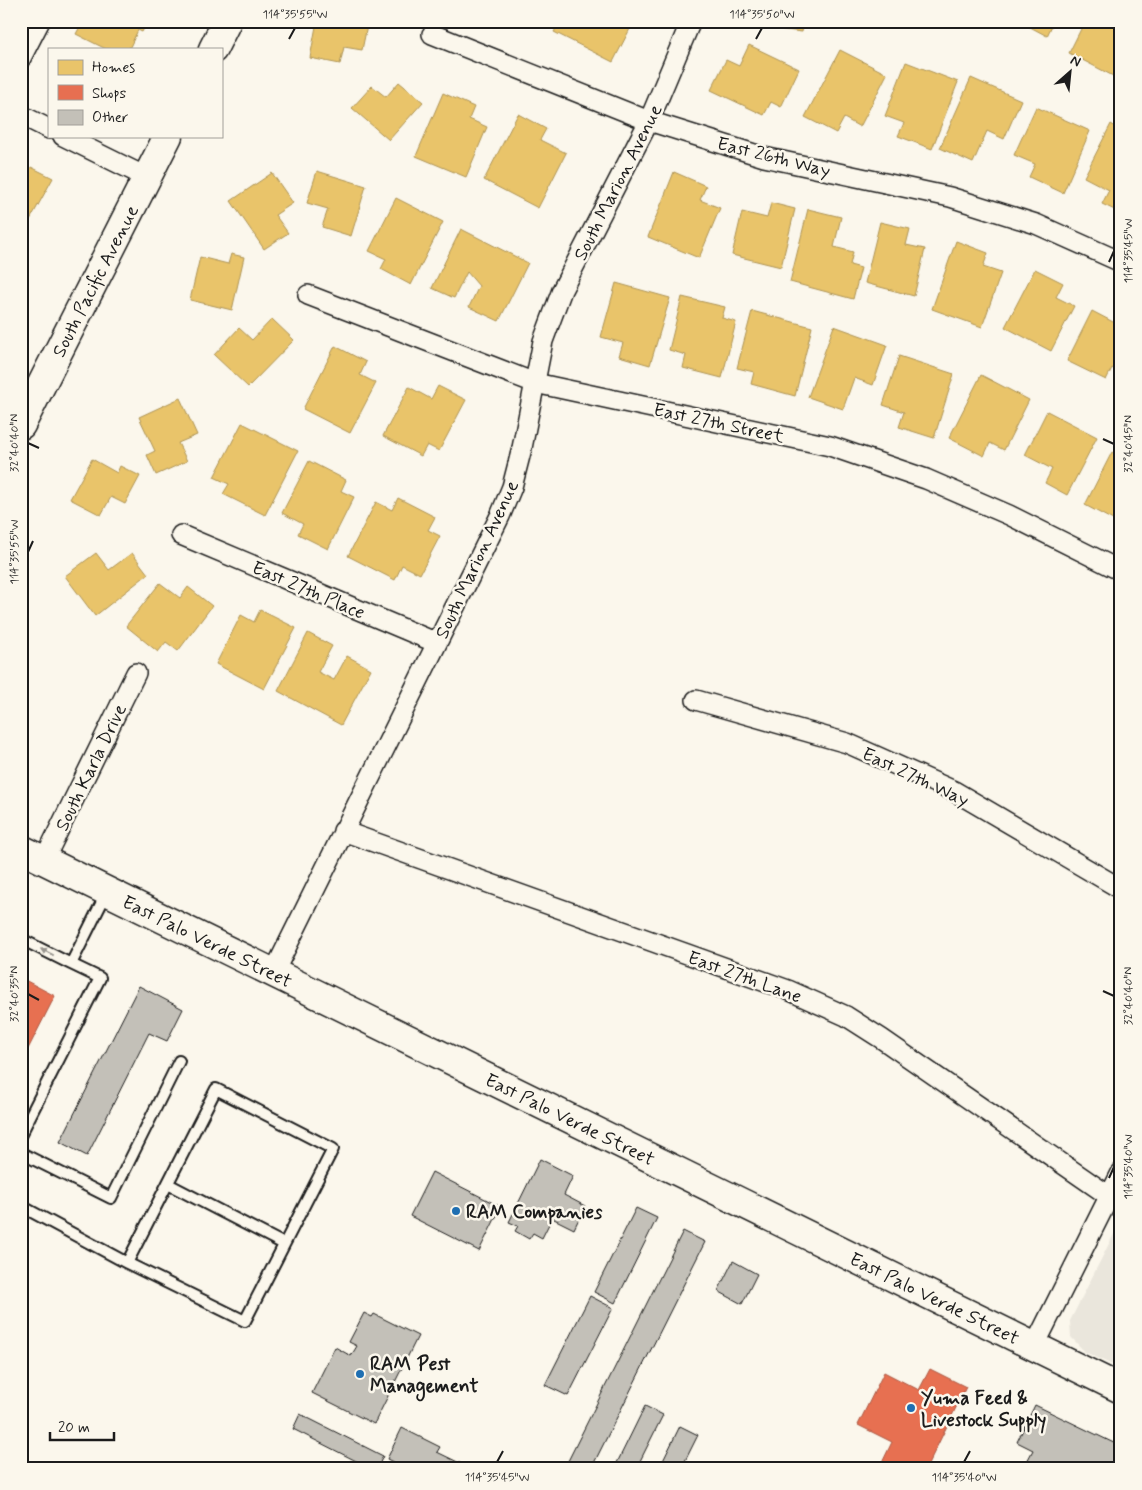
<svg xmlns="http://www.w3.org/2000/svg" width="1142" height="1490" font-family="Mynerve,sans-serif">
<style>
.built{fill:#eae6dc}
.homes{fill:#e9c46a;stroke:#ac9253}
.shops{fill:#e76f51;stroke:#aa5641}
.building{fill:#c3c0b8;stroke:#1c1c1c}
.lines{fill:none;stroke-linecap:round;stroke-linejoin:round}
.lane-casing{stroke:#1c1c1c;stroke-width:14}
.street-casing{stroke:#1c1c1c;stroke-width:22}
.secondary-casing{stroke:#1c1c1c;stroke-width:31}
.lane{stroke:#fbf7ec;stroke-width:10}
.street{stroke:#fbf7ec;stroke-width:19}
.secondary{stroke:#fbf7ec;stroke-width:28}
.oneway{fill:#97948e}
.ticks{fill:none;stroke:#1c1c1c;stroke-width:2}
.poi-dot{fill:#1f6fb2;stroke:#fbf7ec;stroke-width:2}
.labels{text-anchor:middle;stroke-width:5;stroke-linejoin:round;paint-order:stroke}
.street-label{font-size:19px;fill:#1c1c1c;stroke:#fbf7ec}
.poi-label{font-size:19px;font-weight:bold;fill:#1c1c1c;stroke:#fbf7ec;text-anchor:start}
.neatline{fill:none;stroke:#1c1c1c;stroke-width:2}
.ticks-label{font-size:12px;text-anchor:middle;fill:#1c1c1c}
</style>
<rect width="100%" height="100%" fill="#fbf7ec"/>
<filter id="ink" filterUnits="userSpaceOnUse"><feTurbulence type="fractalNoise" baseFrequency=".02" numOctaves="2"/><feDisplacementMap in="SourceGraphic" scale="10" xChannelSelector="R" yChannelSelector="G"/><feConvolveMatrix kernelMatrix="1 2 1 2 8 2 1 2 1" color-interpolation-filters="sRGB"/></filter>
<g filter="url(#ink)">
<path class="built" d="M1121,1220V1369L1085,1352L1071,1337L1070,1321Z"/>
<path class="homes" d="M83,21H148L142,32L138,30L129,49H106L76,34Z
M317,21H368L362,50L344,47L340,64L310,58Z
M521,21H536L534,26Z
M560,21H634L613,62L554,32Z
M770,21H804L802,32L769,28Z
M1019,21H1054L1047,36Z
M1085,21H1121V70L1117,78L1069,53Z
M749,45L799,69L781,107L771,102L764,115L711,90L726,60L739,66Z
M840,50L887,74L860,127L844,118L836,133L805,117Z
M906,62L958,82L932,149L898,136L904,123L885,116Z
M971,78L1021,100L1004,139L987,131L973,163L940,148Z
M399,82L423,102L389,140L352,108L372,86L386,97Z
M443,93L474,107L469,119L487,127L466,177L416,156Z
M1036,107L1090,131L1063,193L1029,177L1035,164L1014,155Z
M518,114L546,129L540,140L566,153L538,208L484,180Z
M1111,124L1121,130V213L1102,204L1109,190L1084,177Z
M31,167L53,178L25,229L21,227V185Z
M317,171L366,186L351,236L322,227L328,209L307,203Z
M674,172L706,186L700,200L720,208L699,258L648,237Z
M272,173L293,203L275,215L288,233L264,249L231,201Z
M396,198L443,222L411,285L381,269L386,259L369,251Z
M771,203L795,209L781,267L732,255L742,212L767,218Z
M808,209L841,217L834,247L853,252L850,265L861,268L853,299L790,282Z
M880,222L910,229L906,245L925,249L914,296L865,283Z
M461,229L528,263L499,321L469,307L479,286L467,272L454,298L432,288Z
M956,241L988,253L983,267L1001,273L982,327L932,309Z
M231,254L244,257L232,310L190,300L200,257L228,264Z
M1035,269L1063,283L1056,297L1074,306L1051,351L1005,327Z
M616,283L670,298L650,365L619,356L623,343L601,337Z
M682,297L725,307L722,318L736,322L722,378L683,368L686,355L669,350Z
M752,311L812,327L795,396L751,384L754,372L737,368Z
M1092,311L1115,323L1121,312V373L1112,368L1106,380L1067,361Z
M272,319L294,340L248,387L214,355L239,328L252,340Z
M834,326L887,345L873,385L854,378L843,409L808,397Z
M335,346L366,362L360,375L376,383L350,433L303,409Z
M899,356L954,374L934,438L899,427L904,412L883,405Z
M981,375L1029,400L1004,450L990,443L984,456L949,438Z
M438,386L466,400L439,451L427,445L421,456L383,436L409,387L431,399Z
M180,398L197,435L178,443L187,461L156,475L147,455L155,451L139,417Z
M1047,411L1097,437L1067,495L1045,483L1052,469L1025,455Z
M242,423L298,451L265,515L223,494L229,484L214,477Z
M1112,452L1121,457V505L1113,520L1085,505Z
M92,459L117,473L120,466L140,476L125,504L111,497L101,515L70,499Z
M309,461L346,480L341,491L354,497L328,549L298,534L303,524L282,513Z
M398,498L435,517L428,530L440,536L420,574L402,565L395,580L348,556L376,502L392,510Z
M96,553L109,570L132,553L148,574L95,616L65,576Z
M160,583L180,598L188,587L212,606L178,651L166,642L158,652L126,626Z
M260,610L296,628L264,689L216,664L241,615L254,622Z
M308,633L332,646L318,672L334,680L347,656L371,669L341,725L278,691Z"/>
<path class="shops" d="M21,978L55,996L28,1049L21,1046Z
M930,1369L966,1387L926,1469H879L892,1442L858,1425L884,1372L919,1390Z"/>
<path class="building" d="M139,986L183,1009L167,1041L149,1033L87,1156L60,1142Z
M540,1159L573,1176L564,1195L585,1206L574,1229L552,1218L542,1238L533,1233L529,1239L515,1231L518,1226L509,1222Z
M432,1172L501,1207L479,1251L410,1216Z
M636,1208L657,1218L615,1303L594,1292Z
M683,1231L705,1242L591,1469H564Z
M733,1261L757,1274L742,1304L718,1291Z
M590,1296L613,1308L568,1396L545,1385Z
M364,1313L372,1317L374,1314L418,1336L374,1424L312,1393L335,1347L351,1356L357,1346L349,1342Z
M1035,1405L1120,1446L1109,1469H1023L1033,1450L1017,1442Z
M645,1406L663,1415L636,1469H614Z
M300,1414L383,1456L377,1469H372L293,1429Z
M680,1426L698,1435L681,1469H659Z
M402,1428L440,1447L437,1452L472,1469H407L387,1459Z"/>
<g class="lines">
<defs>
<path id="lane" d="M21,939L71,964
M21,1134L100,978L71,964L107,892
M21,1153L111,1198L179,1061
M168,1184L284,1244
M21,1206L127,1263L245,1321L333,1149L216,1089L127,1263"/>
<path id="street" d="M432,34L649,121L764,157L950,197L1036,224L1121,262
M21,58L40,21
M21,115L49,129
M63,136L148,178
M308,295L535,383L830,446L926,479L1009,515L1121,571
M181,535L437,643
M696,700L847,743L954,791L1121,889
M343,831L788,990L846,1016L882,1039L1109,1196
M44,860L136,673
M273,974L500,516L512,487L522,448L543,341L562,290L649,121L691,21
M1035,1345L1121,1173"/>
<g id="secondary">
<path d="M213,49L227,21"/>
<path id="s1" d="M21,425L168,136"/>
<path id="s2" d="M21,849L1121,1389"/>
</g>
</defs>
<use href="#lane" class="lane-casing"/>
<use href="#street" class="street-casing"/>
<use href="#secondary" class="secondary-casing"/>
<use href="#lane" class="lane"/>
<use href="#street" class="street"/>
<use href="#secondary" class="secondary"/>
</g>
<defs><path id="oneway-solid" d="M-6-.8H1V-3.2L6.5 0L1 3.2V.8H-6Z" transform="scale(1.25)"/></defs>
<use class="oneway" href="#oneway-solid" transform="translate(47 952) rotate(-154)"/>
</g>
<path class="ticks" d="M289,39L295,28M756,39L762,28M1109,262L1114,251M1103,439L1114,444M28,443L39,448M28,552L33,541M1103,991L1114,996M28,994L39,1000M1109,1178L1114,1167M497,1462L503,1451M964,1462L970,1451"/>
<g class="poi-dot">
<circle cx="456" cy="1211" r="5"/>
<circle cx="360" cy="1374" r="5"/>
<circle cx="911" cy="1408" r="5"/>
</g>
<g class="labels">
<g class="street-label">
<text transform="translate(774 156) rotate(14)" y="7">East 26th Way</text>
<text transform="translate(617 182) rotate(-63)" y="7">South Marion Avenue</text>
<text dy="7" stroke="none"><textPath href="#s1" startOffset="162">South Pacific Avenue</textPath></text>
<text transform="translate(719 422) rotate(12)" y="7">East 27th Street</text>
<text transform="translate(476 559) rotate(-65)" y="7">South Marion Avenue</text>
<text transform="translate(309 589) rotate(23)" y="7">East 27th Place</text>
<text transform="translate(90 767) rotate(-64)" y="7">South Karla Drive</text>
<text transform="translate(916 776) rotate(25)" y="7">East 27th Way</text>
<text dy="7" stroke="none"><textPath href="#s2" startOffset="208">East Palo Verde Street</textPath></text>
<text transform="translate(745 976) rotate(20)" y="7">East 27th Lane</text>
<text dy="7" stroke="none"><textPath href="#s2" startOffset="612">East Palo Verde Street</textPath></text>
<text dy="7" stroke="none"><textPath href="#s2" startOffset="1018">East Palo Verde Street</textPath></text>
</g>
<g class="poi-label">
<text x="466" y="1218">RAM Companies</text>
<text x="370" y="1370">RAM Pest<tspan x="370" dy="22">Management</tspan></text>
<text x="921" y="1404">Yuma Feed &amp;<tspan x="921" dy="22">Livestock Supply</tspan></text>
</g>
</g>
<rect width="1142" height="1490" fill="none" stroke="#fbf7ec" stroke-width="55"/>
<rect x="48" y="48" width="175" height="90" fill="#fbf7ec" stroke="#a29f99"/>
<rect x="58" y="60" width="25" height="15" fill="#e9c46a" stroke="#a29f99"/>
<text x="92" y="72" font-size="15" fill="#1c1c1c">Homes</text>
<rect x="58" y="85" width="25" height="15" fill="#e76f51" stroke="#a29f99"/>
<text x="92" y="98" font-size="15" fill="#1c1c1c">Shops</text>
<rect x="58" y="110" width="25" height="15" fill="#c3c0b8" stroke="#a29f99"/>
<text x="92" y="122" font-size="15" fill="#1c1c1c">Other</text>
<g transform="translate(1070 72) rotate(27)" stroke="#fbf7ec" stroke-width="4" paint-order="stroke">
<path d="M0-4L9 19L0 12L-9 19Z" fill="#1c1c1c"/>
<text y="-8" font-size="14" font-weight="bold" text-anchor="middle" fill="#1c1c1c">N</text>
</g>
<path d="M50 1432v8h64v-8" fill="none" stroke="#1c1c1c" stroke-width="2.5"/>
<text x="58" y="1432" font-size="15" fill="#1c1c1c" stroke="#fbf7ec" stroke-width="4" paint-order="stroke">20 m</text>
<rect x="28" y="28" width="1086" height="1434" class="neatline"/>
<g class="ticks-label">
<text x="295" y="18">114°35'55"W</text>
<text x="762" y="18">114°35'50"W</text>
<text transform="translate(1128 251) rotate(-90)" y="4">114°35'45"W</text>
<text transform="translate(14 443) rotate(-90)" y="4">32°40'40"N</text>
<text transform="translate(1128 444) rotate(-90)" y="4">32°40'45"N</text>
<text transform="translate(14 552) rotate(-90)" y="4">114°35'55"W</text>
<text transform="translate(14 994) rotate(-90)" y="4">32°40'35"N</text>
<text transform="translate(1128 996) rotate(-90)" y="4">32°40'40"N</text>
<text transform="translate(1128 1167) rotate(-90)" y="4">114°35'40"W</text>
<text x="497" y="1481">114°35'45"W</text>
<text x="964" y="1481">114°35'40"W</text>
</g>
</svg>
